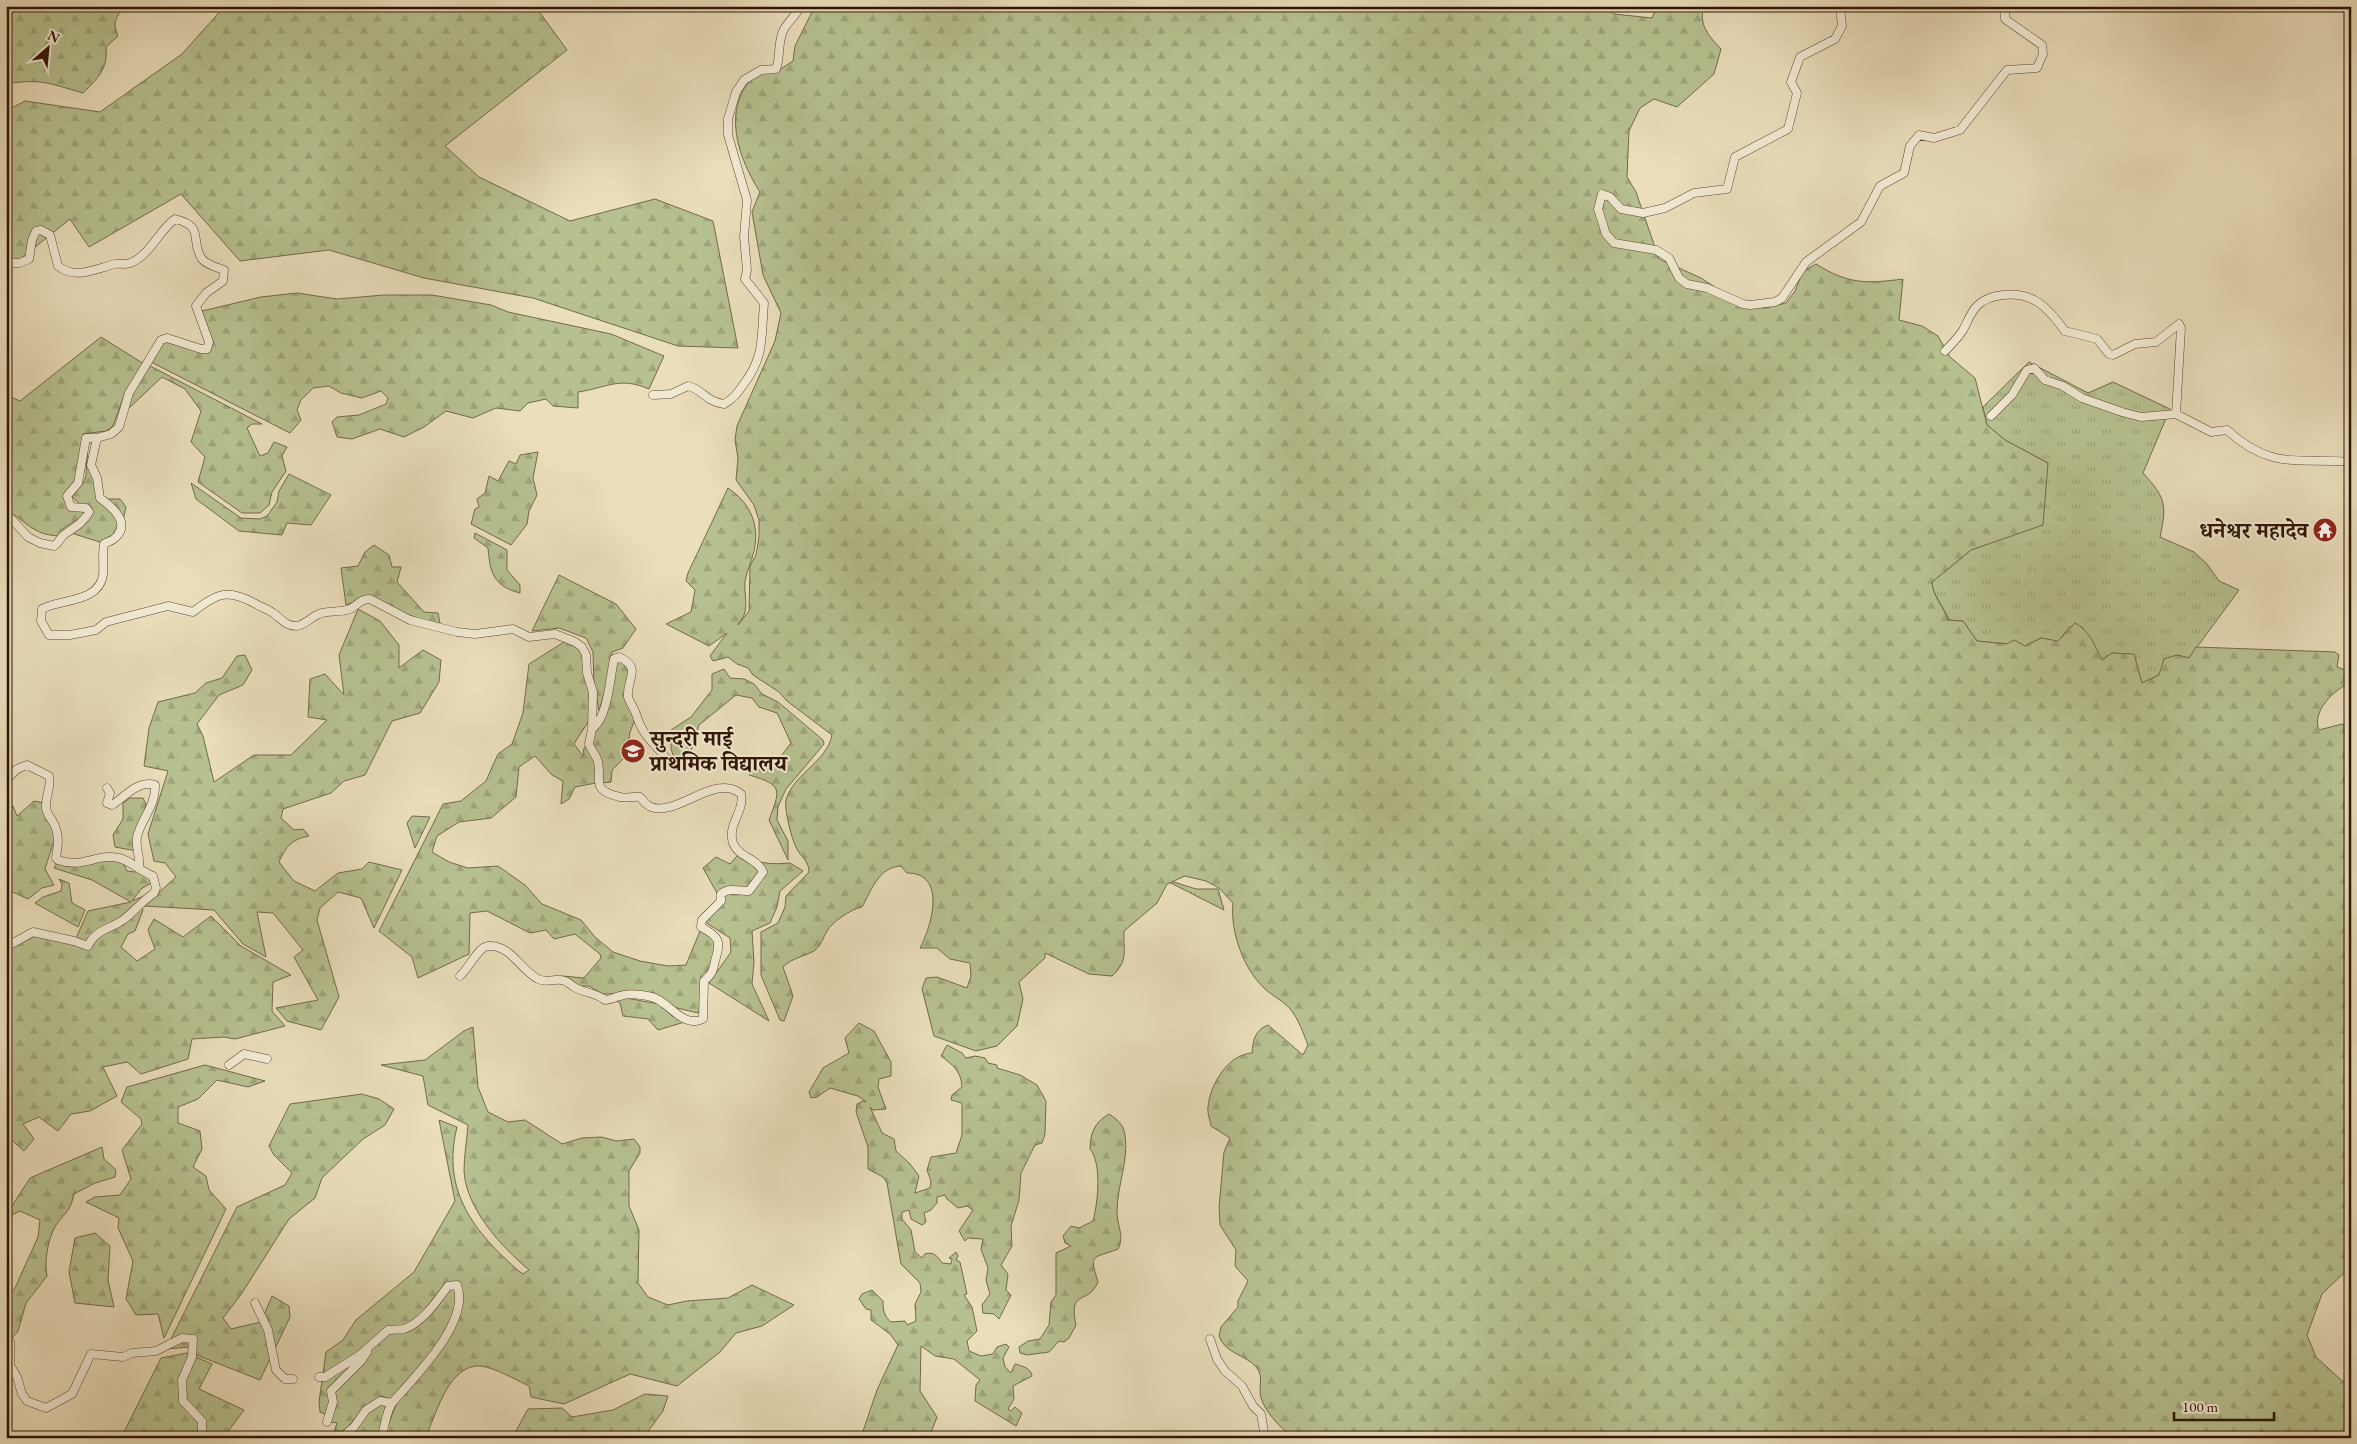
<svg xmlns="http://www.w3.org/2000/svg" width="2357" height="1444" font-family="'EB Garamond','Noto Serif Devanagari',serif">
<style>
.grass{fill:url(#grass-tufts);stroke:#736a4a}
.forest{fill:url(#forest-firs);stroke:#736a4a}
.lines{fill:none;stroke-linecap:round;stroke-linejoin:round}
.street-casing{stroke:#5e4631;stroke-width:9}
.street{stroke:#f1ead3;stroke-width:8}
.labels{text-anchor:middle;stroke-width:4;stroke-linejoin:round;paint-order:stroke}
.poi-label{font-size:22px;font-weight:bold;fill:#2f1403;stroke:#f1ead3;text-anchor:end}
</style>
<defs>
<pattern id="grass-tufts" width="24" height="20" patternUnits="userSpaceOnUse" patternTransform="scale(1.25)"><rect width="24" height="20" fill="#b7c190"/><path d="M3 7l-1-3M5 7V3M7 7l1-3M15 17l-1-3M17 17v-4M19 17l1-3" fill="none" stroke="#9ea57b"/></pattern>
<pattern id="forest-firs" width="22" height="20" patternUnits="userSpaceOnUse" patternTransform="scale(1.25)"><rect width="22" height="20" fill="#b7c190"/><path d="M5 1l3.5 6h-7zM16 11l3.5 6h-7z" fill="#9ea57b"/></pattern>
</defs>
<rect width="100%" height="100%" fill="#eadebb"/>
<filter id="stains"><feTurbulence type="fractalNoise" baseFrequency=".004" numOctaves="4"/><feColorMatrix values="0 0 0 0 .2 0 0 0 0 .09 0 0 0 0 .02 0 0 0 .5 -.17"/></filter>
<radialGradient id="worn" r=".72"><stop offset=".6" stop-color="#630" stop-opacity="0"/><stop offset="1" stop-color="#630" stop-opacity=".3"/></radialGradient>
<path class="grass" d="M2029,362L2088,393L2113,382L2170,409L2143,473C2166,498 2167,505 2160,537L2194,552L2207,564L2219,581L2239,590L2189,658L2177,655L2159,675L2142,683L2134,655L2112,653L2102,660L2082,627H2069L2058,642L2041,638L2025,646L1977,641L1963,621L1949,620C1944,607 1932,594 1932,582L1971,550L1992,542L2048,463L2005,440L1987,425L1983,407Z
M1161,878L1196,889H1218L1224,910Z"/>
<path class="forest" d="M6,6H125C116,17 112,22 118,36L106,47C108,69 98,78 83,93C51,84 41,78 6,84Z
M255,6H535L567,50L445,146L479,177L570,221L655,199L713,221L738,348L678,346L533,298L424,278L329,250L240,261L181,194L89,247L70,219L19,260L6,259V111L25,101L100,112L182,54L224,7L250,10Z
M815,6H1605L1614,14L1652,18L1657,6H1704C1698,25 1709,36 1721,49L1714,74L1677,107L1654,99L1640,108L1629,131L1627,177L1636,192L1659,259L1701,278L1742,305L1764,308L1786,303L1795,291L1803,271L1816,264C1848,284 1866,284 1903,279L1899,320L1922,326L1938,336L1950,357L1975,378L1987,425L2005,440L2048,463L2043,525L1971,550L1932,582C1932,595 1944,607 1948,620L1963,621L1977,641L2007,644L2014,640L2025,646L2041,638L2058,641L2075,623C2089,630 2095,646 2102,660L2112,653L2134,654L2142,683L2159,675L2164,659L2177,655L2189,658L2196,647L2335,652L2339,655L2337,667L2345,670L2351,669V682C2335,689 2311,711 2319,730L2342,724L2351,728L2349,784L2351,787V867L2344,872L2351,875V1261L2345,1272L2322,1294L2307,1335L2316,1357L2351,1389V1438H1292C1280,1426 1267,1415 1261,1398C1258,1387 1264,1378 1257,1368C1247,1355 1225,1354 1219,1336L1221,1327L1238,1307V1301L1248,1281L1235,1266L1236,1250L1220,1225L1219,1207L1224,1152L1230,1138L1211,1126C1210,1120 1207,1112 1208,1107C1210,1085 1228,1054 1252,1053C1253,1040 1255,1030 1268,1025L1303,1055L1308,1045C1303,1033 1299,1020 1291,1010C1284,1001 1272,996 1264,988C1243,968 1230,931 1233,903L1219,888L1206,881L1185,876L1167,884L1157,903L1124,931C1123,950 1129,961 1112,976L1089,974L1045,953V958L1019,982L1023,999L1017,1026L997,1046L976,1051L934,1036L922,989L926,978L937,977L967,988L971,976L970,963L950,959L937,948H920C932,925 947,873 907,873L901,866C879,867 872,889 862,907C851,909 832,922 827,931C823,938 821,946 814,951C803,957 792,958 783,967L793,996L784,1021L780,1020L761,975V932L778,923L785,907L786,896L809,872C809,861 801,857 797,849C792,841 784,809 786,800C793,774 827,762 832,735L787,701L779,692L753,675L748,668L737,664L728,657L713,661L710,656L727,633L709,646L666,624L691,612L695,590L686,581L688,573L728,488C750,503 760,524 754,551C752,561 747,570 745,581C744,591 748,606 744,615C743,618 739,622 738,625L749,611L750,566L756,555L759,537V520L754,505L736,480L738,458L735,440L737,426L775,341L781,313L763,275L759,252L752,212L760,192C735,153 719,99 764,68L779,70L793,61L795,46Z
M297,293L337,299L384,295H432L491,305L508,312L611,334L664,356L649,389C619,376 607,388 578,392V408L553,406L546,399L528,403L520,411L496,408L473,418L446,411L424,427L404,437L380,429L352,439L337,437L332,422L337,417L359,415L386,404L388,398L381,391L362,398L341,393L329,386L313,388L301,400L297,410L301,420L290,433L151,362L157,350L167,340L209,353L213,343L202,311L261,297Z
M101,337L144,364L125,393L113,426L106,431L83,434L80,475L63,495L70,507L84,511L82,517L65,527L58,536C31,534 28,522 6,510V395L20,401Z
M150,366L262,424H252L247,428L260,456L268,453L274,442L287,447L282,456L286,471L272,492L269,505L260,513H242L198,482L205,457L191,442L201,411L185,389L162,377L128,409L132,393Z
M538,452L533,478L537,495L529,511L527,524L511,545L471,524L475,509L479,507L477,499L485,493L489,476L498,481L509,461L516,464L520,455Z
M87,454L99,493L108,499H120L126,507L121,530L103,543L68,532L90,513L72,497L75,487L83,484L86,476Z
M289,474L331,495L311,525L287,523L282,535L239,531L196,499L191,483L241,518L260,519L267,516L277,502L279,491Z
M475,533L507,550V570L520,585V593C493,586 490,572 488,548L474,538Z
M374,545L389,555L392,567H401L397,582L424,612L438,613L440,623L433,624L364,598L346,605L341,568L358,566L365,552Z
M559,575L616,604L636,629L623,648L612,652L609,677L599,711L594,683L593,652L586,638L559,628L532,631Z
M358,609L380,621L399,645V668L423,650L441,660L439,682L420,713L392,721L365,775L344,781L331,793L283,809L281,818L294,830L303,829L309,836C292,839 286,846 279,862L294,881L315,891L338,873L362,869L369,862L402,870L374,928L361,898L338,892L320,908L317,920L339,997L321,1030L287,1021L276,1008L318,1000L294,957L303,950L273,913L257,912L266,957L243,944L214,910L144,906L176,877L165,863L154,861L148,834L168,771L144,766L149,728L158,702L195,693L206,683L222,678L237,656L245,655L252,670L243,685L219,695L197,724L203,736L214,782L254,755H291L327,720L308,717L310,679L325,674L344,695L339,655Z
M569,639L583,647C585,661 595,703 591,714C588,725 580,733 574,744L583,756L584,748L587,745L596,763V783L575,787L569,799L561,804L563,781L552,775L535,756L519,767L516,797L491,818L459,822L437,836L432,852L449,862L468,868L498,866L525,885L542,904L581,920L595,937L613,952L640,961L668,966L686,965L700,931L714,936L717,961L701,976L702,1004L698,1013L673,1007L653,993L602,994L589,986H580L563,976L584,978L601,958L600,954L575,934L554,939L546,930L530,933L487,911L470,913L469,954L418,978L412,957L379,931L443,804L461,801L486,781L498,754L512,744L523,713L529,664Z
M619,658C634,669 628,678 630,694C631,701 635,708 637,714L630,732L627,755L612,770L611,782L602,783C599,771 593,757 592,745C591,729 605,714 610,699C614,685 612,670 619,658Z
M724,669L730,678L744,679L754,684L762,694L778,702L823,740L824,744L786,789L778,807L777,820L788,841V860L769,820C780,790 784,785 749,775L752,770C772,770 779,759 791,743L777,713L759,707L752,698L736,695L699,725L685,770L678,769L671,749V730L691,717L712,690V674Z
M130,798H143L146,804L137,851L115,847L113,835L123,819V803Z
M6,800L13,806L17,816L34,801L44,803L58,828L45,869L54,885L42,888L28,899L6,889Z
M412,816L430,817L415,848L407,823Z
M738,855C757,863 771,865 790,863L803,871L780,891L777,907L770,923L752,931L754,962L752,984L769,1021L709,983L731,952L730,938L705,922L722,902L703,868L716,857L730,864Z
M120,856L127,871L153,874L156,880L141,889L132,901L156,891L141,906L143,910L135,931L128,934L121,947L137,961L155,949L148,930L154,919L183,937L211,916L241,946L291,975L273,982L272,1011L285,1026L235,1039L224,1037L192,1039L188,1059L141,1074L127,1062L103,1067L117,1096L90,1111L71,1114L58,1131L39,1117L23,1124L34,1139L24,1151L6,1135V951L35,936L74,943L88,911L131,902L92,880L54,868L57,863L81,865Z
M59,879L69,883L72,903L85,910L78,927L35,903L43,897L61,891L62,884Z
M626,998L659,1004L672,1016L688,1021L658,1030L648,1019L623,1016L620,1003L615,1000Z
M859,1023L874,1031L891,1062V1076L879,1079L878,1087L886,1109L873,1110L870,1107L882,1133L894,1139L896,1151L910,1164L919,1176L915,1193L930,1188L931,1181L927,1170L931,1157L956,1153L962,1135V1103L951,1100L952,1095L962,1087C961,1071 954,1066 941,1056L947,1045L962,1053L966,1058L975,1056L985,1058L988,1063L997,1065V1068L1020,1075L1037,1085L1046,1101L1045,1134L1042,1143L1035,1145L1021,1173L1019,1200L1011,1226L1012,1246L1001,1265L1008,1274L1006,1290L1011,1295L999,1319L994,1314L983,1313L982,1305L990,1294L986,1280L988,1268L981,1249L983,1239L968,1238L965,1241L959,1231L973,1210L967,1206L958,1208L947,1199L945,1195L937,1197V1203L931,1210L924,1213L926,1222L922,1225L911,1219L909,1210L902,1212V1219L911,1230L915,1252L922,1258L925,1254C934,1251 938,1257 942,1263L951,1264L952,1259L949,1258L956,1252L958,1256L956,1260L960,1262L967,1294L964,1295L972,1307L977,1331L967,1341L969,1351L981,1356L993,1354L997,1347L1006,1344L1009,1347L1003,1358L1005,1367L1011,1373L1015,1364C1022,1366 1031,1368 1032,1376L1013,1386L1014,1399L1008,1409L1011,1411L1015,1407L1022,1413L1016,1426L975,1401L976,1385L980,1380L954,1359L935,1356L921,1346L920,1391L937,1417L929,1438H858L862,1434L877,1390L898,1345L890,1334L871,1320V1310L866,1309L859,1299L862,1294L872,1290L883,1301C883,1310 884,1316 891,1322L905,1321L907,1325L916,1321L915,1304L921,1292L920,1283L901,1264L887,1183L883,1177L868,1169V1147L856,1112L857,1104L863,1101L866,1102L858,1096L830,1088L817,1097L811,1098L809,1092L823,1068L849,1053L845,1038Z
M473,1027L478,1087L488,1112L508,1122L525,1120L562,1144L582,1138L601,1137L617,1141L634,1139L640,1147V1153L629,1171V1206L639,1230L638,1283L648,1297L668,1305L687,1301L728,1298L752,1285L794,1305L762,1326L736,1333L720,1352L677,1386L630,1374L564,1404L531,1397L529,1386C516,1380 489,1364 475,1366C446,1371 436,1416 425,1438H383L403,1387L430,1356L401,1386L394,1400L381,1396L362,1409L340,1438H332L337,1423L331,1422L329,1416L320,1412L319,1402L326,1352L343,1340L356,1320L414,1272L455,1201L439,1120L457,1127C441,1191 474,1232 520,1272L523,1274L529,1270C502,1247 466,1209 464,1171C464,1156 467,1140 468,1125L428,1105L423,1076L381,1065L425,1060L464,1031Z
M205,1065L265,1081L248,1087L217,1080L198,1099L178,1107V1123L200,1131L202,1149L193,1167L206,1176L209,1190L226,1209L164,1338L158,1314L136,1315L126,1299L133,1261L118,1228L119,1218L86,1202L95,1197L120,1195L131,1179L122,1150L142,1124L141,1119L121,1102L127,1087Z
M362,1094L379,1099L394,1109L385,1125L363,1139L322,1178L315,1198L289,1219L242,1293L223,1318L231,1329L261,1322L272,1296L289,1306L290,1317L260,1380L194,1354L190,1347L166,1349L237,1207L285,1185L292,1173L274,1155L269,1146L290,1104Z
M1109,1114C1117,1119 1124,1125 1125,1135C1129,1160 1117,1186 1117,1212C1117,1226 1125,1236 1118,1249C1092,1259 1089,1253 1098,1282C1088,1306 1068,1288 1076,1325L1069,1338L1064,1342L1059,1341L1049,1352L1027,1355L1020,1353L1019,1347L1028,1341L1040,1339L1049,1325L1051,1302L1056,1295V1253L1071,1246L1065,1243L1063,1236L1071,1226L1079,1228L1093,1221C1098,1203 1102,1163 1090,1149C1090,1133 1095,1122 1109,1114Z
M102,1147L104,1159L116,1170L115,1177L95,1183L74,1194C70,1212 66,1211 56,1225C48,1238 44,1261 47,1276L26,1303L18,1331L12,1338L6,1336V1301L15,1288L38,1237L40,1220L20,1211L6,1218V1215L30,1178Z
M95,1233L110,1246L108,1280L114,1307L75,1303L69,1272L75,1238Z
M187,1353L212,1364L199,1389L244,1410L223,1438H146L144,1433L121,1438L161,1358Z
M645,1394L668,1396L663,1411L643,1438H512L528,1409L562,1408L572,1417L613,1410Z
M380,1402L395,1403L378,1438H345L366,1413Z"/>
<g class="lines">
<defs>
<path id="street" d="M1840,6L1842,26L1835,39L1800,57L1791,82L1797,93L1788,129L1735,157L1727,189L1694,193L1665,208L1643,213L1621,209L1610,197L1602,194L1598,209L1606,234L1614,243L1656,250L1669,258L1679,278L1687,284L1707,288L1743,304L1750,305L1775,302L1782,298L1806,262L1861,222L1880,186L1904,173L1910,146L1919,135L1934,138L1960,130L2007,70L2037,68L2043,54L2042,45L2005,19V6
M6,263H20L29,259L32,240L36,231L41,230L50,235L58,266C76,280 95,269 115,264C119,263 126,265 130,263C150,256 159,230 175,219C206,227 189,239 202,259C207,265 216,267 224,270L223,281L206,293L196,306L209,342L207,349H201L167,338L161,340L129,393L119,427L111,434L97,438L91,465L97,478L100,498C111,506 132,523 115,538C112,541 107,542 104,544C102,554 104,565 103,575C99,603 60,599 42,609L41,621L49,635H70L96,630L106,622L168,606L193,612C218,592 228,589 256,604C262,608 268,609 273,613C281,618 285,626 296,626C304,626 311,617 319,614C328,610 341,613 350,609C358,605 360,599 370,599L410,620L457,632L475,634L513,629L529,637L555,634L575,642L582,647L586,655L587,673L593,692L592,729L589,744C591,750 596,755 598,762C602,781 590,790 620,797C626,799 633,796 640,797C643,801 647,805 651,807C677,817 716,772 741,794C745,811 727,824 733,843C738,857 757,858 763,872L749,891C739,891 730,887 721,894V901L702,920L701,927C720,937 721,941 715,961C713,971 712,974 704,981L703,1019C682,1029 669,1001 652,997C643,995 628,993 620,996C615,997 611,1000 605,1000C594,992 584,993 574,987C570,984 566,980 561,980C552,979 547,983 538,979C521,970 510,944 488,946C478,947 470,967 460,976
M1945,351C1951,345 1958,338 1963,330C1967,323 1970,314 1976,307C1983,299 1993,296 2003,295C2033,291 2048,308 2065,331L2097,339L2109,354L2113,355L2135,344L2156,342L2179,324L2181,328L2176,414
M653,395L671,394L688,386C704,390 704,401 724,404C733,399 737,394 743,385C765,357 761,337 764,303L745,279L747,270L744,237L747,200L728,135V119L736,92L744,80L761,70L776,69C781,56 777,42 784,29C789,21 796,15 801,6
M1991,416L2012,395L2027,370L2034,368L2045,380L2063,386L2082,398L2122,412L2141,417L2176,414L2211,432L2227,430C2272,471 2298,457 2351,462
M6,513L28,537L40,543L54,546C59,543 60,537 65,534C75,527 83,523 89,512L86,508L71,507L67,496L78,483L86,438H97
M2349,531H2351
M592,729C608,718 610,677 614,659L619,657C643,668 626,679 628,697C630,703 634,708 636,714C642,735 653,742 666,758
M6,780L17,769L27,765L49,776C52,785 45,797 46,808C47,814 50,817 53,822C60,834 58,845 56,858L58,860C84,869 96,853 119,858C129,860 142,872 153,876L156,888L154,893C142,901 134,912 123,920C110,929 95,930 88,946L74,941L33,932L6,947
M107,788L110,793L107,803L112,805C125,797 137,780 155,785C156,806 141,819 137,837C135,848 141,858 139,869
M229,1065L244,1054L267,1059
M255,1303L268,1330L276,1370L285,1379H293
M1210,1339L1217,1359L1225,1371L1242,1386L1253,1406L1261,1414L1265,1438
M6,1341L10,1342V1365L17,1377L22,1394L27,1401L46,1408L72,1394L91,1354L123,1357L132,1353L156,1351L182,1338L193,1339L192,1357L182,1380L183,1401L202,1421V1438
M319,1377H325L360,1355L388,1330C393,1329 400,1330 404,1329C422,1323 437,1301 448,1286L457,1285C471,1322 415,1376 393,1402C386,1410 385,1427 381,1438
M327,1422L333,1402L331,1391L361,1361L367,1352
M341,1438L354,1427L366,1410L380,1401L392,1403"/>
</defs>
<use href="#street" class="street-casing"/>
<use href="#street" class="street"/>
</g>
<defs>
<symbol id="temple-disc" viewBox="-11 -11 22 22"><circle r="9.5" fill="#8f2418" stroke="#f1ead3"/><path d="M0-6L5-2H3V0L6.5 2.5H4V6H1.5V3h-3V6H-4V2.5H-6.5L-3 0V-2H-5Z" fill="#fff"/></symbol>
<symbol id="school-disc" viewBox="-11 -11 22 22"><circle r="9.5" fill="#8f2418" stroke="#f1ead3"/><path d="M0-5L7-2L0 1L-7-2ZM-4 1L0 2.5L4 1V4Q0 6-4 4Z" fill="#fff"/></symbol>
</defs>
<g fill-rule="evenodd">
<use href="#temple-disc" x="2311" y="516" width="28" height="28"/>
<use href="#school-disc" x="619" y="737" width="28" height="28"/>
</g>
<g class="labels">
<g class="poi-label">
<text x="2308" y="538">धनेश्वर महादेव</text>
<text x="650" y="746" text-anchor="start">सुन्दरी माई<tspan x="650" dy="25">प्राथमिक विद्यालय</tspan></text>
</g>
</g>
<rect width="2357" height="1444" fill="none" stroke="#eadebb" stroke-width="25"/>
<rect x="8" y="8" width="2342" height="1429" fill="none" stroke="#2f1403" stroke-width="2.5"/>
<rect x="12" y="12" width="2332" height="1419" fill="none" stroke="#2f1403"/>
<g transform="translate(48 48) rotate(27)" stroke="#f1ead3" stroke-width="4" paint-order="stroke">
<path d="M0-4L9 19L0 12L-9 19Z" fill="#2f1403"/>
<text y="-8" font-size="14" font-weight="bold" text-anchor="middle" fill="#2f1403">N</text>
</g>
<path d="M2174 1412v8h100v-8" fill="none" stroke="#2f1403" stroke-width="2.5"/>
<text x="2182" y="1412" font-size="15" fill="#2f1403" stroke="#f1ead3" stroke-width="4" paint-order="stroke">100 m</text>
<rect width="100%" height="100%" filter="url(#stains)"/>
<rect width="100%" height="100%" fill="url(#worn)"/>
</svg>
